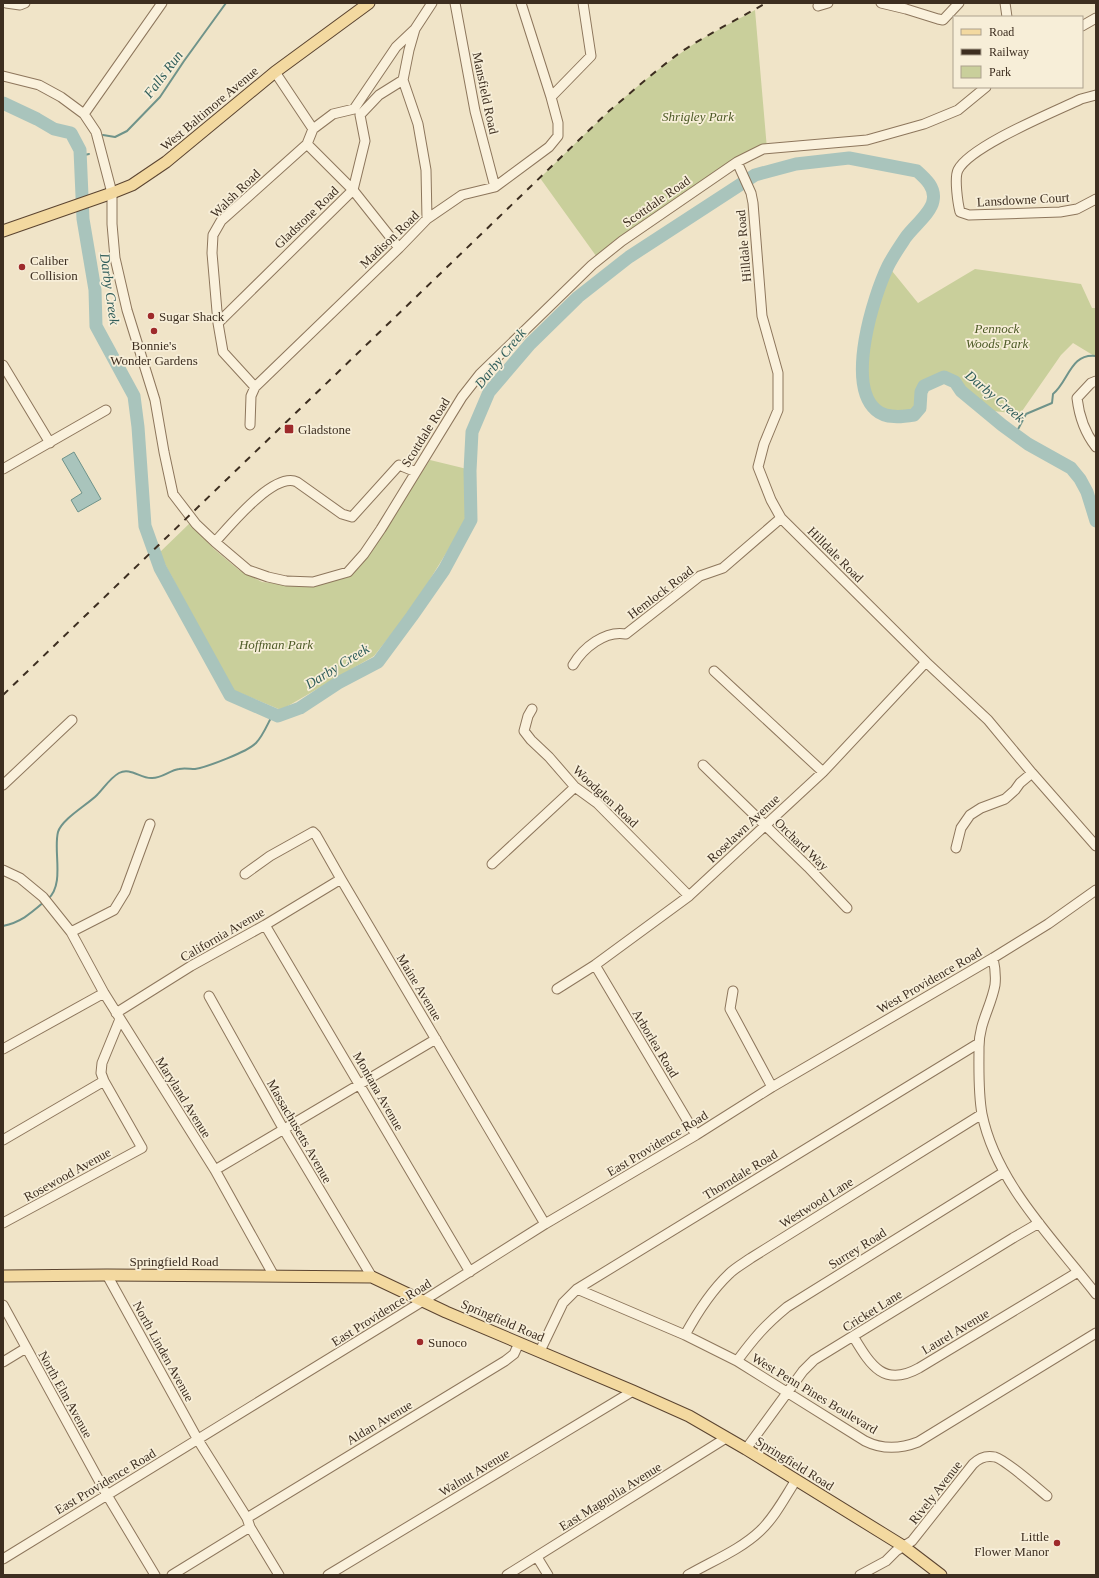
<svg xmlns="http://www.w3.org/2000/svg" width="1099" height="1578" font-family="Georgia,serif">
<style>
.green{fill:#c9cf9b}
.water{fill:#a9c4bc;stroke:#6f938a}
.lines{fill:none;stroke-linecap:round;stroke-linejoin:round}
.stream{stroke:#6f938a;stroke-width:2}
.river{stroke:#a9c4bc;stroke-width:13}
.minor-casing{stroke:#8d765c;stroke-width:11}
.major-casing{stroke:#5b4430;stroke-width:13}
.minor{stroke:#faf1dc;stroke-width:9}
.major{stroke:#f3d9a0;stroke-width:11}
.rail{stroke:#3d2e20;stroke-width:2;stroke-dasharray:7 7;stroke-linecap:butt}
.poi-dot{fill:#9e2a2b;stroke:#f7eed8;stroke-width:1.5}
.labels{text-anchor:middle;stroke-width:3.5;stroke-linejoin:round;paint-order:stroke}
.street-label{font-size:13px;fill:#3d2e20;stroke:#f7eed8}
.park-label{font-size:13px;font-style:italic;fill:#4d5a26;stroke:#f7eed8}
.poi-label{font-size:13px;fill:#3d2e20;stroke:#f7eed8;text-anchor:start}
.water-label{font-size:14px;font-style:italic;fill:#2f5d5a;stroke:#f7eed8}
</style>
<rect width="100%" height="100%" fill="#f0e4c8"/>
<path class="green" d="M755,10L767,149H763L599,260L540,178C585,134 629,89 681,53C704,36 730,24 755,10Z
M888,266L918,303L975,269L1081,284L1092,308H1096V357L1073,343L1061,355L1020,414L984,410L961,391L955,382L944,377L924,386L921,392L920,408L914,415C905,416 895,418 887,415C849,404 864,331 873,303C878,291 883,279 888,266Z
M430,460L467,469V519L413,607L374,656L281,710L233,690L159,553L190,523L214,549L239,570L262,582L296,586L312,584L356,570Z"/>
<path class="water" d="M74,452L101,499L78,512L71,500L82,493L62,459Z"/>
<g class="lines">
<path class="stream" d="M103,135L115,137L127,131L160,97L184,61L226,3
M80,156L89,154
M1015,435L1026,414L1052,403L1053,394C1069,381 1070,353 1096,356
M48,899C65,884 53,851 58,832C62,819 87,805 97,795C104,788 110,778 119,773C130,767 140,778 151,778C161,779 170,770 179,769C184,768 190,769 195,769C207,767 247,752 256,743C263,736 268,723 273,714
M3,926C21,922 30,914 44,902"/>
<path class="river" d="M3,103L37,119L54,129L71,133L80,150L83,219L95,290L96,326L134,396L138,427L145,526L160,568L230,695L278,716L300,708L338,683L378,662L412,616L444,570L471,520L470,471L472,432L489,392L530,344L578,297L629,257L755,175L796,164L849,158L917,171C926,179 936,188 933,201C931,213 913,227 906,237C900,246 893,256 888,266C873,297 846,384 876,410C886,419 902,417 914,415L920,408L921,392L924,386L944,377L955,382L961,391L1002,425L1028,444L1071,468L1080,479L1087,492L1096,521"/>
<defs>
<path id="minor" d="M6,3L20,5L25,3
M455,3L475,111L495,187
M881,3L906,9L938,19L943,20L959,3
M1005,3L1007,17
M818,6L828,3
M1082,26L1096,18
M275,72L313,129
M3,76L39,85L61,97L84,114L96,132L112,193V224L115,258L127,310L155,400L164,452L173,494L196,524L215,542L248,570L268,577L286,581L313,582L348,572L364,554L381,529L462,397L480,374L592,265L622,241L737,162L763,149L867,140L924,124L958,110L986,87
M1096,95L1081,99C1054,112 970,146 958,170C954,178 958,204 960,212L969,215L1060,212L1077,209L1096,199
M551,97L591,56L583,3
M84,114L162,3
M360,115L379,95L403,80
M307,144L353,190L399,248
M737,162L751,193L753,203L762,316L778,373V410L764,444L758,467L771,500L781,518L926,662L988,720L1032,773L1096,846
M427,219L426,170L418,124L403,80L409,50L415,29L432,3
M218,323L353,190L365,141L360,115
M3,365L50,443
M1096,381L1091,383L1077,398C1079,415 1085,433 1096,447
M255,387L399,248L427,219L462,195L495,187L549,147L558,136V123L551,97L521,3
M250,425L251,396L255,387L223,352L218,323L212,253L213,235L221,221L307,144L313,129L333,114L354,109L396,47L415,29
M3,469L106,410
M215,542C229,527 274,471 297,482L342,514L352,517L399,465L416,472
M573,665C583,648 605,630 626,634L700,576L723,568L781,518
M714,671L823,772
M532,709L528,716L524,731L531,740L549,757L575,787L597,803L689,896
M703,765L808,867L847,908
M3,785L72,720
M956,848L961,828L970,815L981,808L1005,799L1015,790L1020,783L1032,773
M492,864L575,787
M3,870L20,878L43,897L71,932L104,993L215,1170L274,1276
M245,874L270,856L313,832L316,835L341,879L545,1224
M265,925L470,1272
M71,932L114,910L125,892L150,824
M993,958C995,967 996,976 995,985C991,1007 979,1023 979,1047C979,1069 978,1092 982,1114C996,1183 1054,1240 1096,1294
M595,965L696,1135
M557,989L595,965L689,896L823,772L926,662
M733,991L730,1009L772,1087
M209,996L284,1130L372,1277
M116,1013L191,966L265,925L341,879
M3,1049L104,993
M3,1140L104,1081
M215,1170L436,1039
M3,1223L142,1148L104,1081L101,1073L102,1063L120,1019
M107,1275L198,1440L247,1518L250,1527L279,1575
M577,1289L685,1335L737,1361L865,1441C883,1450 900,1449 918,1442L1096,1333
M3,1305L107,1495L155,1575
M685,1335C697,1313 710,1292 729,1274C735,1268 744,1263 751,1258L982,1114
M853,1336C870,1364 883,1388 919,1368L1078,1272
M540,1351L563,1303L577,1289L979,1043
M737,1361C754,1338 765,1325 787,1307L1004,1172
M3,1362L26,1348
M746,1449L803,1371L814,1360L1013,1238L1039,1223
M247,1518L505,1361L514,1354L519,1343
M537,1557L548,1575
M3,1559L423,1301L545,1224L696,1135L772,1087L993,958L1048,924L1096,890
M172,1575L250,1527
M328,1575L633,1391
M507,1575L726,1438
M688,1575C712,1561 740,1550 760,1531C775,1517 785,1497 796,1480
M860,1575L886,1561L896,1551L912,1541L973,1464C979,1458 986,1455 995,1457C1006,1460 1036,1487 1047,1496"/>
<path id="major" d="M3,231L112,193L132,185L166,162L275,72L369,3
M3,1276L107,1275L372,1277L446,1312L633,1391L689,1416L746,1449L882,1533L903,1546L941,1575"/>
</defs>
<use href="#minor" class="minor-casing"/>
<use href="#major" class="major-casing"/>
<use href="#minor" class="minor"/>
<use href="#major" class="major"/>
<path class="rail" d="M3,695L609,111C633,91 656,70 681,52C708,34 738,19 766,3"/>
</g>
<g class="poi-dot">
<circle cx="22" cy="267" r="4"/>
<circle cx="151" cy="316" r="4"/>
<circle cx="154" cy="331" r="4"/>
<rect x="284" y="424" width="10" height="10" rx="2"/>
<circle cx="420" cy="1342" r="4"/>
<circle cx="1057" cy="1543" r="4"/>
</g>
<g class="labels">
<g class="street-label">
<text transform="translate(486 93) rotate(78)" y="5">Mansfield Road</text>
<text transform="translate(209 108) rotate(-40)" y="5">West Baltimore Avenue</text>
<text transform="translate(235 193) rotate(-44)" y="5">Walsh Road</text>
<text transform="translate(1023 199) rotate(-3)" y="5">Lansdowne Court</text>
<text transform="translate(656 201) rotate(-35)" y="5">Scottdale Road</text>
<text transform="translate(306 217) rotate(-44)" y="5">Gladstone Road</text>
<text transform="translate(389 239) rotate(-44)" y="5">Madison Road</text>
<text transform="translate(743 246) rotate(-95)" y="5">Hilldale Road</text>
<text transform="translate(425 432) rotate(-58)" y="5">Scottdale Road</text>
<text transform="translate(836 554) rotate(45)" y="5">Hilldale Road</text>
<text transform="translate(660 592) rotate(-37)" y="5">Hemlock Road</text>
<text transform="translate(606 796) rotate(43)" y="5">Woodglen Road</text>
<text transform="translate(743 828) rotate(-43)" y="5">Roselawn Avenue</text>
<text transform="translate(802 844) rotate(44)" y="5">Orchard Way</text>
<text transform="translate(222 934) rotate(-30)" y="5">California Avenue</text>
<text transform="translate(929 980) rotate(-30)" y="5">West Providence Road</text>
<text transform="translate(420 987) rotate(59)" y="5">Maine Avenue</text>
<text transform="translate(656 1043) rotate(59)" y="5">Arborlea Road</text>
<text transform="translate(379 1091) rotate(60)" y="5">Montana Avenue</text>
<text transform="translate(184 1097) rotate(58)" y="5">Maryland Avenue</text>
<text transform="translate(300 1131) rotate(60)" y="5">Massachusetts Avenue</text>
<text transform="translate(657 1143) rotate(-31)" y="5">East Providence Road</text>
<text transform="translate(67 1174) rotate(-29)" y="5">Rosewood Avenue</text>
<text transform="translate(740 1174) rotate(-31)" y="5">Thorndale Road</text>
<text transform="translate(816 1202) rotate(-32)" y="5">Westwood Lane</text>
<text transform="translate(857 1248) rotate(-32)" y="5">Surrey Road</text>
<text x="174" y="1266">Springfield Road</text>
<text transform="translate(872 1310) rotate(-32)" y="5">Cricket Lane</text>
<text transform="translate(381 1312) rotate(-32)" y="5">East Providence Road</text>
<text transform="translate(503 1320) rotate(23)" y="5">Springfield Road</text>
<text transform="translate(955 1331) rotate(-31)" y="5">Laurel Avenue</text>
<text transform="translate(164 1351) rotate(61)" y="5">North Linden Avenue</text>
<text transform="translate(815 1393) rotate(31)" y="5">West Penn Pines Boulevard</text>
<text transform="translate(66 1394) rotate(61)" y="5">North Elm Avenue</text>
<text transform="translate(379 1422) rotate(-31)" y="5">Aldan Avenue</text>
<text transform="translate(795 1463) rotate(32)" y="5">Springfield Road</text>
<text transform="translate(474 1472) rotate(-31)" y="5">Walnut Avenue</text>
<text transform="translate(105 1481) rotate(-31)" y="5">East Providence Road</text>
<text transform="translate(935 1492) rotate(-52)" y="5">Rively Avenue</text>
<text transform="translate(610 1496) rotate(-32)" y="5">East Magnolia Avenue</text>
</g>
<g class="park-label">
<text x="698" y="121">Shrigley Park</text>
<text x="997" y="333">Pennock<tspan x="997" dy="15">Woods Park</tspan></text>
<text x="276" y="649">Hoffman Park</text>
</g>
<g class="poi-label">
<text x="30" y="265">Caliber<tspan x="30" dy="15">Collision</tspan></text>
<text x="159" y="321">Sugar Shack</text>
<text x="154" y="350" text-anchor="middle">Bonnie's<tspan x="154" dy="15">Wonder Gardens</tspan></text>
<text x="298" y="434">Gladstone</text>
<text x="428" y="1347">Sunoco</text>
<text x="1049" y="1541" text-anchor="end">Little<tspan x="1049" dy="15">Flower Manor</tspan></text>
</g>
<g class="water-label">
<text transform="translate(163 74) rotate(-53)" y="5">Falls Run</text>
<text transform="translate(110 289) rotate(82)" y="5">Darby Creek</text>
<text transform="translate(500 358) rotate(-51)" y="5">Darby Creek</text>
<text transform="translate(995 396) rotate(40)" y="5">Darby Creek</text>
<text transform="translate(337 666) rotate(-32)" y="5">Darby Creek</text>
</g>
</g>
<rect width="1099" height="1578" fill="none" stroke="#3d2e20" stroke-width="8"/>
<rect x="953" y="16" width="130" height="72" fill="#f7eed8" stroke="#ada18e"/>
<rect x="961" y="29" width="20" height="6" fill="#f3d9a0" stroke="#ada18e"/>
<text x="989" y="36" font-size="12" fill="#3d2e20">Road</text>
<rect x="961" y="49" width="20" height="6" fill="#3d2e20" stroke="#ada18e"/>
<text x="989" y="56" font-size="12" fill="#3d2e20">Railway</text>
<rect x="961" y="66" width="20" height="12" fill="#c9cf9b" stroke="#ada18e"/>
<text x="989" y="76" font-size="12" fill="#3d2e20">Park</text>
</svg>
